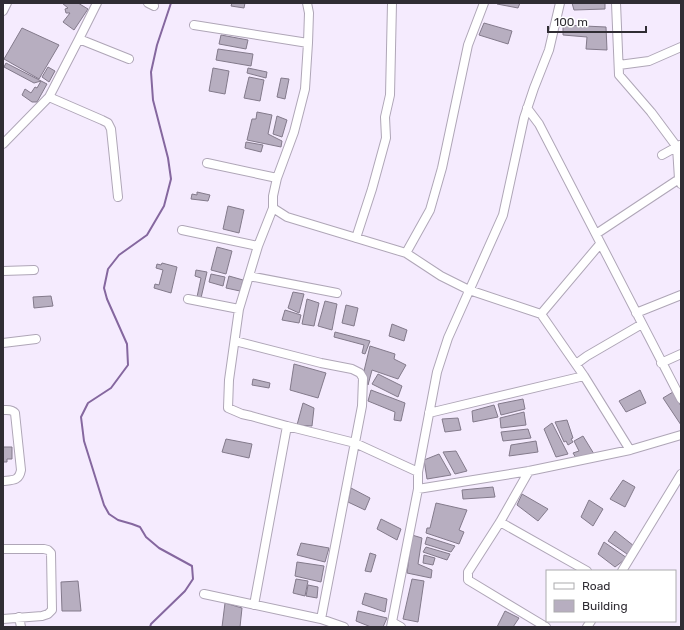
<svg xmlns="http://www.w3.org/2000/svg" width="684" height="630" font-family="Rubik,sans-serif">
<style>
.lines{fill:none;stroke-linecap:round;stroke-linejoin:round}
.stream{stroke:#85679f;stroke-width:2}
.building{fill:#b7aec0;stroke:#837a8b}
.minor-casing{stroke:#afa6b7;stroke-width:10}
.minor{stroke:#fff;stroke-width:8}
</style>
<rect width="100%" height="100%" fill="#f5ebfe"/>
<g class="lines">
<path class="stream" d="M150,627L151,624L185,591L193,579L192,566L159,548L146,537L140,527L132,524L118,520L109,514L104,505L84,441L81,417L88,403L111,388L128,365L127,344L107,299L104,288L108,269L119,255L147,235L164,206L171,179L168,158L153,100L151,72L157,45L171,3"/>
</g>
<path class="building" d="M62,3H78L88,9L74,30L63,22L70,13H66L65,9L68,8Z
M232,3H245L244,8L231,6Z
M498,3H520L518,8L497,4Z
M572,3H605V9L574,10Z
M484,23L512,31L508,44L479,35Z
M563,25L606,27L607,50L586,49L587,37L563,35Z
M22,28L59,45L39,79L4,59Z
M221,35L248,40L246,49L219,44Z
M218,49L253,54L251,66L216,60Z
M6,63L47,84L37,102H32L22,95L25,89L31,93L35,87L37,88L41,81L34,83L4,67Z
M48,67L55,71L49,82L42,77Z
M213,68L229,71L225,94L209,91Z
M248,68L267,72L266,78L247,73Z
M249,77L264,80L260,101L244,98Z
M281,78L289,79L285,99L277,97Z
M257,112L272,115L268,134L282,141L281,147L247,140L252,119H256Z
M277,116L287,120L282,137L273,134Z
M246,142L263,145L261,152L245,148Z
M197,192L210,195L208,201L191,199L192,194L197,195Z
M228,206L244,210L239,233L223,229Z
M217,247L232,251L226,274L211,270Z
M162,263L177,267L171,293L154,288L155,284L159,285L163,270L156,268L157,264L161,265Z
M196,270L207,272L201,298L197,297L201,278L195,276Z
M211,274L225,277L223,286L209,282Z
M229,276L243,280L240,291L226,288Z
M293,292L304,294L299,313L288,308Z
M51,296L53,306L34,308L33,297Z
M307,299L319,303L314,326L302,324Z
M325,301L337,304L332,330L318,326Z
M346,305L358,308L354,326L342,323Z
M285,310L301,315L299,323L282,320Z
M392,324L407,330L404,341L389,336Z
M335,332L370,341L365,354L362,353L364,345L334,337Z
M370,346L395,354L394,359L406,365L398,379L372,370L368,385L364,371Z
M294,364L326,373L318,398L290,390Z
M378,374L402,386L398,397L372,384Z
M253,379L270,383L269,388L252,385Z
M371,390L405,403L401,421L394,420L395,412L368,401Z
M640,390L646,403L626,412L619,401Z
M673,392L681,406V425L663,398Z
M523,399L525,409L501,415L498,404Z
M303,403L314,408L312,426L297,425Z
M494,405L498,417L473,422L472,411Z
M524,412L526,425L501,428L500,418Z
M458,418L461,430L445,432L442,419Z
M567,420L573,438L571,439L573,442L568,445L566,441L564,442L555,422Z
M552,423L568,454L556,457L544,429Z
M528,429L531,438L503,441L501,432Z
M583,436L594,454L576,458L573,453L579,451L574,441Z
M226,439L252,444L249,458L222,452Z
M536,441L538,452L509,456L511,445Z
M3,447H12V459H7V462H3Z
M456,451L467,471L455,474L443,452Z
M439,454L451,475L427,479L424,460Z
M623,480L635,487L625,507L610,499Z
M493,487L495,497L463,499L462,490Z
M351,488L370,498L365,510L348,502Z
M522,494L548,509L538,521L517,505Z
M589,500L603,509L593,526L581,517Z
M436,503L467,510L459,530L464,532L459,544L426,533L427,528H430Z
M381,519L401,529L397,540L377,529Z
M615,531L634,546L627,554L608,541Z
M412,535L422,538L418,564L432,570L431,578L407,573Z
M427,537L455,546L451,552L425,544Z
M604,542L627,558L615,567L598,554Z
M301,543L329,548L325,562L297,555Z
M426,547L450,554L447,560L423,552Z
M370,553L376,555L371,572L365,571Z
M424,555L435,558L433,565L423,563Z
M297,562L324,566L321,582L295,576Z
M296,579L308,581L305,596L293,593Z
M412,579L424,581L418,622L403,619Z
M78,581L81,611H62L61,582Z
M308,585L318,587L317,598L306,596Z
M365,593L387,599L385,612L362,604Z
M225,603L242,608L240,627H222Z
M358,611L387,618L383,627H371L356,621Z
M505,611L519,618L513,627H497Z"/>
<g class="lines">
<defs>
<path id="minor" d="M148,3L154,6
M307,3L309,13L308,43L305,89L294,132L277,178L273,196V208L258,246L239,309L229,380L228,408L242,414L251,416L287,426L355,443L418,472
M616,3L619,75L651,112L677,147L679,179L681,184
M3,11L7,3
M194,25L308,43
M79,39L129,59
M619,65L649,61L681,47
M49,97L102,120L108,123L111,129L118,197
M527,108L539,124L681,399
M3,144L49,97L79,39L97,3
M662,155L680,145
M207,163L277,178
M273,208L287,217L406,253L441,276L469,290L541,314L584,376
M182,230L258,246
M596,234L679,179
M356,238L372,189L386,138L385,117L390,95L392,3
M406,253L430,210L442,168L468,45L484,3
M3,271L34,270
M249,276L337,293
M188,299L239,309
M636,313L681,295
M541,314L600,244
M235,341L321,363L352,369L360,373L363,378L362,406L321,619
M3,343L36,339
M661,363L681,354
M576,364L587,356L642,324
M3,410C7,410 12,409 15,413L21,470C19,481 13,480 3,481
M429,413L584,376L630,450
M529,471L500,522L468,572V580L546,627
M418,489L529,471L630,450L681,435
M500,522L587,571
M3,549H44L48,550L51,553L52,610L48,614L42,616L3,619
M622,571L681,474
M204,594L321,619L344,627
M254,605L287,426
M19,617L21,627
M392,622L401,627
M391,627L418,489V472L437,372L448,338L503,215L524,118L534,88L549,50L560,3
M587,627L591,621"/>
</defs>
<use href="#minor" class="minor-casing"/>
<use href="#minor" class="minor"/>
</g>
<rect width="684" height="630" fill="none" stroke="#302d34" stroke-width="8"/>
<rect x="546" y="570" width="130" height="52" fill="#ffffff" stroke="#acabae"/>
<rect x="554" y="583" width="20" height="6" fill="#ffffff" stroke="#acabae"/>
<text x="582" y="590" font-size="12" fill="#302d34">Road</text>
<rect x="554" y="600" width="20" height="12" fill="#b7aec0" stroke="#acabae"/>
<text x="582" y="610" font-size="12" fill="#302d34">Building</text>
<path d="M548 26v6h98v-6" fill="none" stroke="#302d34" stroke-width="2"/>
<text x="554" y="26" font-size="12" fill="#302d34" stroke="#ffffff" stroke-width="3" paint-order="stroke">100 m</text>
</svg>
